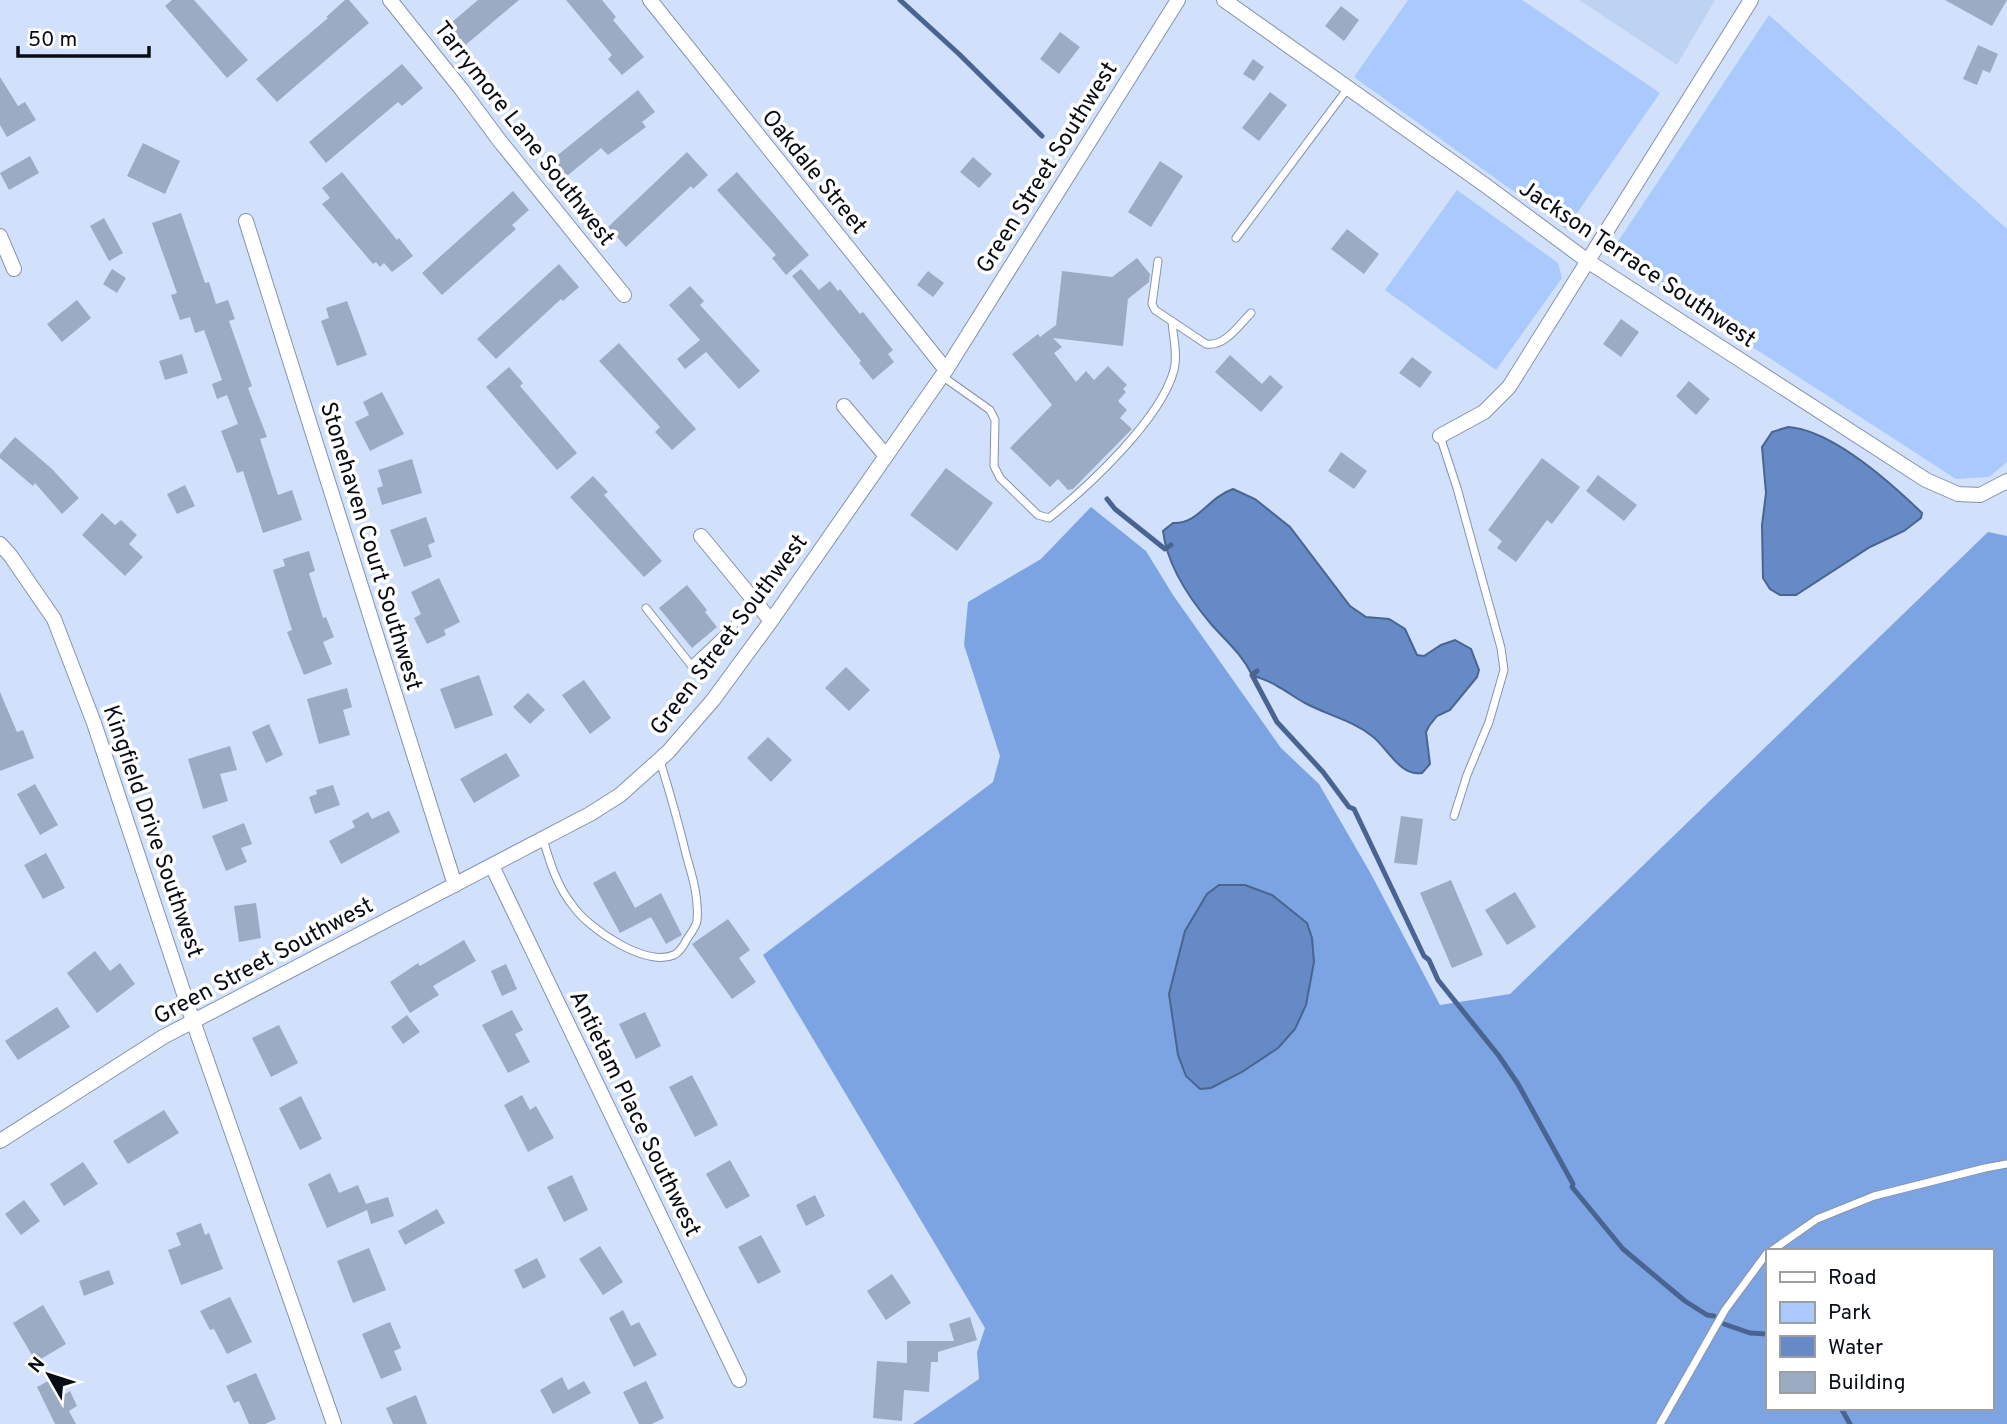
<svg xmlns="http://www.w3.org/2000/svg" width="2007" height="1424" font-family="Overpass,sans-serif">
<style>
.built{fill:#bed3f2}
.green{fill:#aac9fc}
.forest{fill:#7da4e2;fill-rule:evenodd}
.water{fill:#658ac6;stroke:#496491;stroke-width:2}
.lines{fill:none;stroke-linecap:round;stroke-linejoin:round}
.stream{stroke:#496491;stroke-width:5}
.building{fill:#9cabc4}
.service-casing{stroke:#8493ac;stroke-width:9}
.minor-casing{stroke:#8493ac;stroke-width:16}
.service{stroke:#fff;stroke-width:7}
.minor{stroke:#fff;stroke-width:14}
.labels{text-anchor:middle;stroke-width:7;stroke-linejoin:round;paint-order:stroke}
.street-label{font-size:23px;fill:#070c15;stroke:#fff}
</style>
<rect width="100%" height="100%" fill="#d1e1fc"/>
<path class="built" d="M1579,0H1715L1677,65Z"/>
<path class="green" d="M1408,0H1522L1660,93L1566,229L1354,77Z
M1769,15L2007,229V462L1989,477L1956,479L1616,259L1612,255L1613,249Z
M1457,190L1558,263L1562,278L1496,370L1385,290Z"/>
<path class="forest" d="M1091,507L1146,551L1173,595L1281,748L1319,784L1371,874L1440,1005L1510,994L1988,532L2007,536V1424H913L979,1379L977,1352L985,1328L763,955L993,782L1000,756L964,645L968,602L1041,559ZM1767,1251H1991V1408H1767Z"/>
<path class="water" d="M1788,427C1832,430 1891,483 1922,513L1921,518L1904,531L1870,547L1796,595H1780L1770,589L1763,578L1762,525L1766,493L1762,447L1772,432Z
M1233,489L1255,499L1290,527L1350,606L1366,617L1389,619L1405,629L1417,655L1424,656L1441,645L1455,640L1471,649L1479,670L1477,677L1450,710L1437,716L1429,726L1426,732L1430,764L1422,773C1400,777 1387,747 1372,736C1352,720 1327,715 1305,703C1295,698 1287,691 1277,686C1270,681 1261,679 1252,675C1242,654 1226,641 1211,624C1189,598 1167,565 1163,531L1173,523C1199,524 1207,498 1233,489Z
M1219,885H1245L1272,895L1307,923L1312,938L1314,962L1306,1005L1295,1029L1278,1048L1242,1072L1211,1088L1200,1089L1186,1076L1178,1055L1169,994L1185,931L1207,894Z"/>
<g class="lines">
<path class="stream" d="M900,0L959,54L1042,136
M1107,499L1115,509L1165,549L1171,545
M1257,671L1252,675L1277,722L1323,772L1349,807L1354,809L1424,956L1429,960L1438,980L1499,1056L1518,1084L1573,1184L1572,1187L1623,1249L1685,1301L1707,1315L1714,1316
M1724,1324L1750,1333L1767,1334
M1841,1408L1850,1424"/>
</g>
<path class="building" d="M172,0H194L248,60L227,78L165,6Z
M345,0H349L369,23L277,102L256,79L328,18L326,17Z
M478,0H519L462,48L445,28Z
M566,0H602L616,17L613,20L644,57L622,75L608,59L612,55Z
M1945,0H2007L1992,26Z
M1341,6L1359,20L1344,41L1325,26Z
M1060,32L1080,47L1059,74L1040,59Z
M1978,45L1998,54L1990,73L1983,70L1977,85L1963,79Z
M1253,59L1264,67L1254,81L1243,74Z
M402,64L423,88L402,106L398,102L326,163L309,142Z
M0,77L18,106L25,102L36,120L7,137L0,125Z
M638,90L655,112L642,122L646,127L608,155L601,148L562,180L548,163Z
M1270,92L1287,105L1259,141L1242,128Z
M143,143L180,161L165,194L127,176Z
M687,152L708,175L693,189L691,186L626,247L608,227Z
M30,156L39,173L9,190L0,173Z
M973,157L992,174L979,188L960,172Z
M1160,161L1183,176L1151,227L1128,212Z
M342,172L397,240L399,238L413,256L392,272L384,263L380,267L376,262L373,264L322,204L330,198L322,188Z
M737,172L809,255L786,275L772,258L776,255L717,190Z
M513,191L529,210L512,225L516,229L442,295L422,273Z
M181,213L205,283L209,282L216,304L228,300L235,319L229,321L252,386L248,388L267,437L260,439L278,495L292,490L302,520L263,533L243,471L237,473L221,431L238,424L227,395L217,399L212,384L222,380L204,330L195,333L190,317L180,320L171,295L177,293L152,223Z
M104,218L123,253L109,261L90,226Z
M1347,229L1379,254L1364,274L1331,249Z
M1137,258L1150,274L1149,282L1128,299L1123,346L1053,338L1062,347L1054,353L1076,382L1086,371L1094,380L1108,366L1127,385L1123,389L1126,392L1118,401L1127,410L1120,418L1132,429L1073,489L1068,490L1058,479L1050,487L1010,448L1052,405L1012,354L1038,334L1040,337L1056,325L1062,271L1112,277Z
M559,264L579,287L563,301L561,299L496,359L477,339Z
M112,269L126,278L117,293L103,284Z
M801,269L819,290L830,281L838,291L840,289L860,314L863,312L893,350L888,354L894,362L873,380L859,363L861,361L792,276Z
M928,271L944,283L933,297L917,285Z
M690,286L704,301L700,305L760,371L739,389L706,352L685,369L677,359L700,340L669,305Z
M77,300L91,318L62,342L47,324Z
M347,301L367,355L337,366L321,321L329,318L326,308Z
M1621,319L1639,332L1621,357L1603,344Z
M619,343L696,429L672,450L655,432L660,427L599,361Z
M182,354L188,373L165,380L159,361Z
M1230,355L1262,384L1270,375L1283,387L1261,412L1215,372Z
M1412,357L1432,372L1420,388L1399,373Z
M509,367L523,383L520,386L577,453L557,470L486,387Z
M1689,381L1710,399L1696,415L1676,396Z
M382,392L404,434L370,451L355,422L369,415L363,402Z
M15,437L52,469L79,498L62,514L35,483L33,486L0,458V454Z
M1341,452L1367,471L1354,489L1328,471Z
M1542,458L1580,487L1552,524L1547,520L1516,562L1497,548L1502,541L1488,530Z
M412,459L422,493L382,505L377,488L383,486L378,470Z
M946,468L993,503L957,551L910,515Z
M1598,475L1637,505L1624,521L1586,491Z
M593,476L608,492L604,495L662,561L644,577L570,497Z
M185,485L195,506L177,514L167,494Z
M102,513L115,525L121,520L137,535L129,544L143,557L125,576L82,535Z
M426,517L435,542L428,545L432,557L404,567L390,530Z
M309,551L315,571L309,573L323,618L326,617L334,637L323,642L332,664L304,675L287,632L292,630L273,570L285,566L283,559Z
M439,578L460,622L444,630L446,635L427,644L414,618L421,614L411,592Z
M687,585L707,610L705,612L717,627L692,648L659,608Z
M846,667L870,690L849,711L825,688Z
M479,675L493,715L455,729L440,689Z
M584,680L611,718L590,734L562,695Z
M347,688L352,707L343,710L350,735L319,744L307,699Z
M0,692L17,732L23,730L34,758L0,771Z
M528,693L545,710L530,724L513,707Z
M269,724L283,755L266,763L252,732Z
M768,737L792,760L771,782L747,758Z
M230,746L237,770L220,774L228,801L203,809L188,759Z
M506,753L520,776L474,803L460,779Z
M35,784L58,825L40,835L17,794Z
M333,785L340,805L315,814L309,797L317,794L316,790Z
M389,811L400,832L341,864L329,841L355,827L352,821L368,812L372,819Z
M1401,816L1423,819L1417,865L1394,863Z
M244,823L252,844L241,848L247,862L226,871L212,836Z
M46,853L65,888L43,899L24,865Z
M615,871L635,908L661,893L682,935L666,944L651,917L620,933L593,883Z
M1451,880L1483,955L1452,968L1420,893Z
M1515,892L1536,927L1507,945L1485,910Z
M256,903L261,938L239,942L234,906Z
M728,919L750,950L739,958L756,982L732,999L692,944Z
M464,940L476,961L433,986L439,995L410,1013L390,982L418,963L420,966Z
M95,951L110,971L120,963L135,984L97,1013L67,973Z
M506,964L517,989L502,996L491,971Z
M57,1007L70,1027L18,1060L5,1041Z
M512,1010L523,1030L515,1034L530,1062L508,1073L482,1025Z
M645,1012L661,1046L636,1059L619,1024Z
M407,1015L420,1032L403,1044L391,1027Z
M279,1025L298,1063L271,1077L252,1038Z
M692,1075L718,1125L695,1137L669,1087Z
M522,1095L530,1110L536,1106L554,1138L528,1152L504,1105Z
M301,1096L322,1139L300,1150L279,1108Z
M164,1110L179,1133L128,1164L113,1141Z
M730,1160L750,1196L726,1209L706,1174Z
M83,1162L98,1184L64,1206L50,1184Z
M330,1173L339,1193L358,1185L366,1204L388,1197L394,1216L371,1224L367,1210L327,1228L308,1184Z
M572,1175L588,1210L564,1222L547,1187Z
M815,1195L825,1216L806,1226L796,1205Z
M24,1200L40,1221L21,1235L5,1214Z
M437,1209L445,1223L405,1245L398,1231Z
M201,1223L205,1235L209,1233L223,1269L181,1285L168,1250L181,1245L176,1233Z
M761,1235L781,1272L758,1284L738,1247Z
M600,1246L623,1282L603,1295L579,1259Z
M369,1248L386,1290L353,1303L337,1261Z
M537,1258L546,1277L523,1289L514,1270Z
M109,1270L114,1284L84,1296L79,1281Z
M892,1274L911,1303L886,1320L867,1291Z
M230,1297L252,1342L227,1354L214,1329L210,1330L200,1311Z
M43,1305L66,1344L36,1362L13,1323Z
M623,1310L631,1326L639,1322L657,1355L634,1367L609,1318Z
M970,1317L977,1340L938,1352V1362H931L929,1392L904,1390L902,1421L873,1418L877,1361L907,1363V1341H954L949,1324Z
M390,1322L401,1348L394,1351L402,1370L381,1379L362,1334Z
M256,1373L276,1419L265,1424H249L239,1401L234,1403L226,1386Z
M56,1377L65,1394L70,1391L77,1406L69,1411L76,1424H55L37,1387Z
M562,1377L568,1390L584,1381L591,1393L553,1414L540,1390Z
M646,1381L664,1418L652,1424H639L623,1392Z
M416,1395L427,1424H393L386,1408Z"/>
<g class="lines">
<defs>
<path id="service" d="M1236,238L1348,88
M1158,261L1152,304L1155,310L1206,344C1225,347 1239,325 1251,313
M942,376L990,410L995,420L994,466L1000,478L1038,515L1049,518C1089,486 1161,419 1174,370C1178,354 1173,337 1172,321
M1440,436L1457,488L1501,648L1504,670L1489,722L1467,775L1454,816
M646,608L691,665L757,603
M543,839C550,863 557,886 573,906C589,929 645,967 674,955C680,952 684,945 687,939C691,933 696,927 697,921C699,899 693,878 687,858C679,825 670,793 660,761
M1771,1251L1817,1219L1874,1196L1985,1168L2007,1164
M1660,1424L1725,1310L1767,1253"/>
<path id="minor" d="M390,0L462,90L499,140L624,295
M650,0L946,370
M1224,0L1485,185L1589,262L1926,480L1958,494L1980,495L2007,481
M246,221L455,885
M0,236L14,269
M844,406L886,456
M1440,436L1484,412L1509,387L1751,0
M701,536L771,621
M0,544L10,555L54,619L94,723L193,1021L334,1424
M492,866L739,1380
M0,1141L163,1037L590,814L620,795L668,752L713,700L771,621L946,370L1178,0"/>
</defs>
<use href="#service" class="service-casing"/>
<use href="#minor" class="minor-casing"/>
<use href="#service" class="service"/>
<use href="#minor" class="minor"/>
</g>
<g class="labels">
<g class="street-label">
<text transform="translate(525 133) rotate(52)" y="8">Tarrymore Lane Southwest</text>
<text transform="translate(1046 167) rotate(-58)" y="8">Green Street Southwest</text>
<text transform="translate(815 171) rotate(51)" y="8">Oakdale Street</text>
<text transform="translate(1638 263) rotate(34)" y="8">Jackson Terrace Southwest</text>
<text transform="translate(372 546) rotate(73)" y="8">Stonehaven Court Southwest</text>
<text transform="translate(728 634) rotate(-53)" y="8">Green Street Southwest</text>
<text transform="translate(154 831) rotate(71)" y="8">Kingfield Drive Southwest</text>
<text transform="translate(263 960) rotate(-28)" y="8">Green Street Southwest</text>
<text transform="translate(636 1113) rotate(64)" y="8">Antietam Place Southwest</text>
</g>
</g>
<rect x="1766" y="1249" width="228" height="161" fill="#ffffff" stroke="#9c9ea1" stroke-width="2"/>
<rect x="1780" y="1272" width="35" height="10" fill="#ffffff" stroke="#9c9ea1" stroke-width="2"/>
<text x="1828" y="1284" font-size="21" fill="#070c15">Road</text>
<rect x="1780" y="1302" width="35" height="21" fill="#aac9fc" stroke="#9c9ea1" stroke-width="2"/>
<text x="1828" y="1319" font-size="21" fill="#070c15">Park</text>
<rect x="1780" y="1336" width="35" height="21" fill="#658ac6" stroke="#9c9ea1" stroke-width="2"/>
<text x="1828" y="1354" font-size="21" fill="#070c15">Water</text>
<rect x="1780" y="1372" width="35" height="21" fill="#9cabc4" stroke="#9c9ea1" stroke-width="2"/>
<text x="1828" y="1389" font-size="21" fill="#070c15">Building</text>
<g transform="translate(49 1375) rotate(309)" stroke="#ffffff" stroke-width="5" paint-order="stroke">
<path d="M0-5L12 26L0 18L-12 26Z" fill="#070c15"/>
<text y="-10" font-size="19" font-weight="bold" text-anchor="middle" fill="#070c15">N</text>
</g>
<path d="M18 46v10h131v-10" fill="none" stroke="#070c15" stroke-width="3.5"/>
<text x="28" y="46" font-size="21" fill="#070c15" stroke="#ffffff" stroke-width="5" paint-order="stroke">50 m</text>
</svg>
